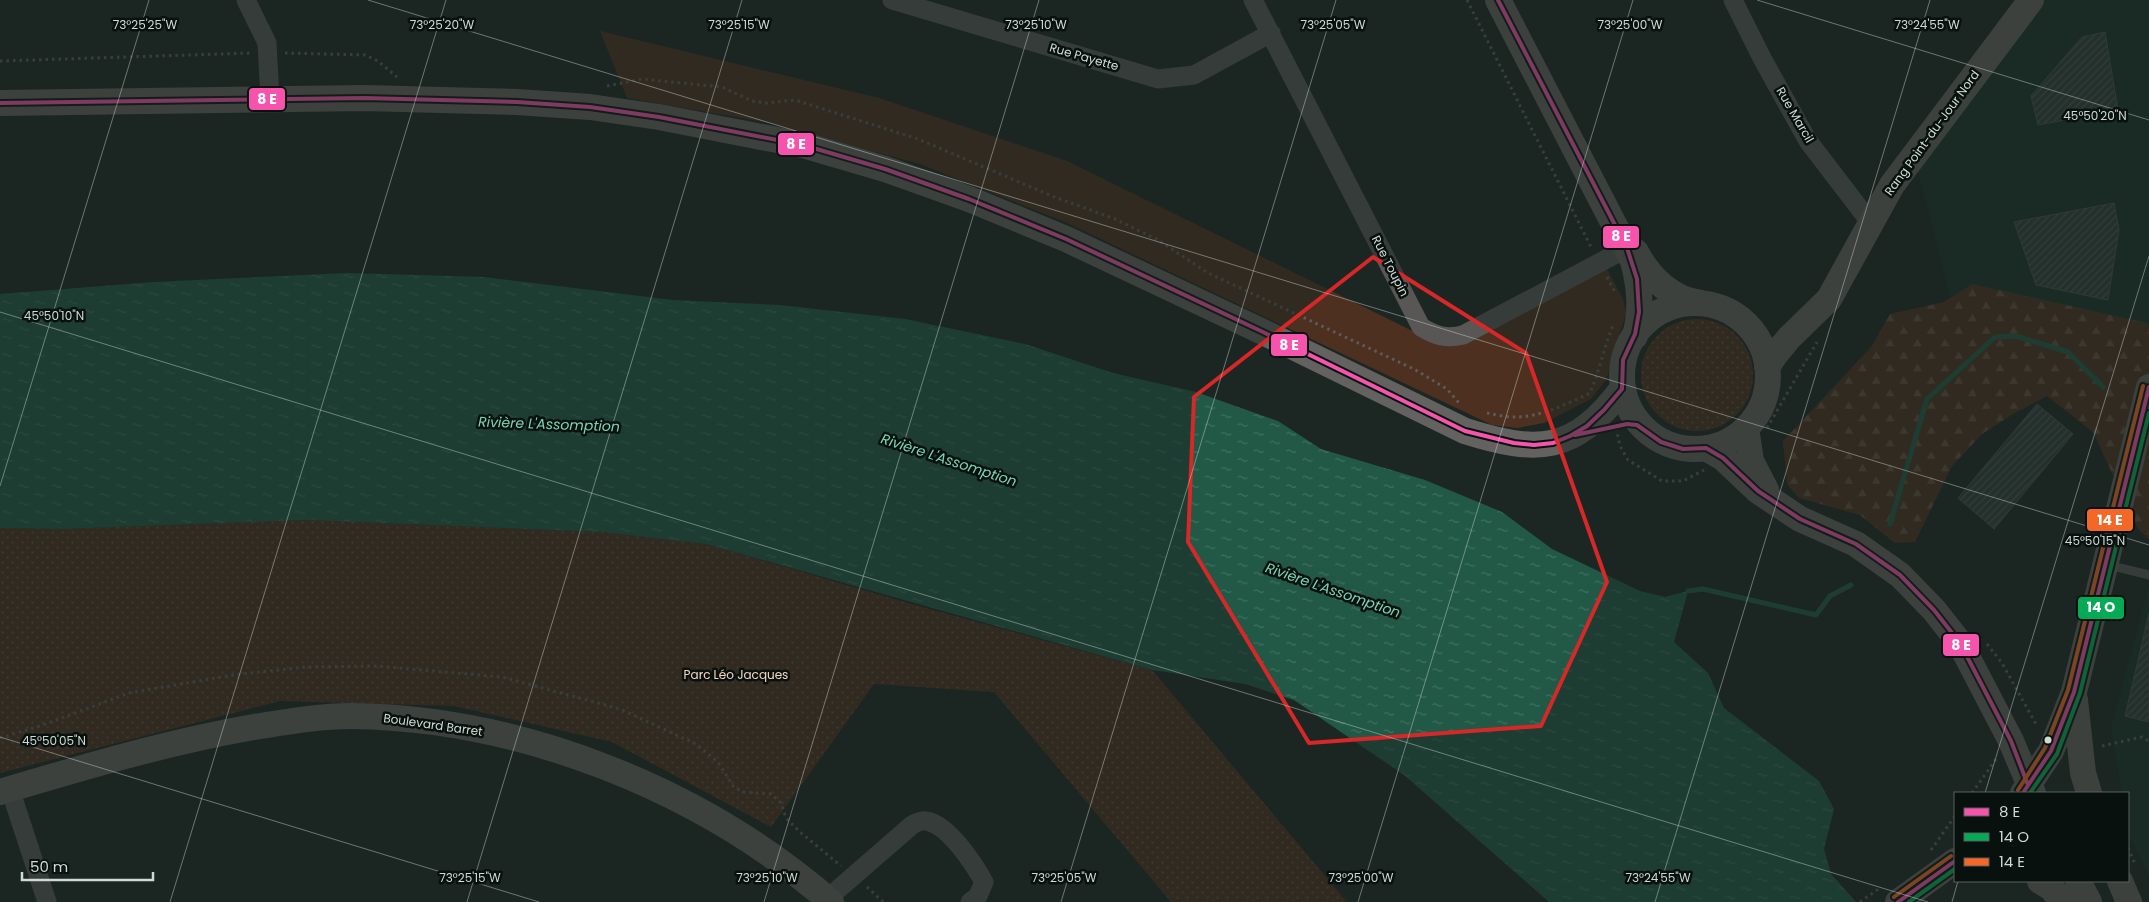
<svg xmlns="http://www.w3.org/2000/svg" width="2149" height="902" font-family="Poppins,sans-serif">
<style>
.built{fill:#173127}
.grass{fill:#4d301f}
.forest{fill:url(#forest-firs)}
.park{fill:url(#park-dots)}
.water{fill:url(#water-ripples)}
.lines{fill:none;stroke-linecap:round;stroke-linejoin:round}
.stream{stroke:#215946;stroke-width:5}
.building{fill:url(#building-hatch);stroke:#48514d}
.path{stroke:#5b5c5b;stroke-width:3;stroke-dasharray:2.5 4;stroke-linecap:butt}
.lane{stroke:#585755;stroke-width:9}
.street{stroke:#585755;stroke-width:19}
.secondary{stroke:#646260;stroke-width:26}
.bus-1-casing{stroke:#09110e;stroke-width:8}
.bus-2-casing{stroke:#09110e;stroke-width:8}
.bus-3-casing{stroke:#09110e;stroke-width:8}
.bus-1{stroke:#f653ac;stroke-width:4}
.bus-2{stroke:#06aa56;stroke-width:4}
.bus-3{stroke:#f36827;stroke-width:4}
.marked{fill:none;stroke:#d62828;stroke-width:4;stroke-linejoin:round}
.ticks{fill:none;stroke:#cedad4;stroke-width:1;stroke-opacity:0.45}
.bus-dot{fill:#cedad4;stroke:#09110e;stroke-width:2}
.labels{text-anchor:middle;stroke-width:5;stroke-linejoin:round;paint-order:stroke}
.street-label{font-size:12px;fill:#cedad4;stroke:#09110e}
.park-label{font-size:12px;fill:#f4d5c6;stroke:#09110e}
.water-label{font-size:14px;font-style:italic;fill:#79d5b3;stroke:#09110e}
.ticks-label{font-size:12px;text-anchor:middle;fill:#cedad4;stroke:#09110e;stroke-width:5;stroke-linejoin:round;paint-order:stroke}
.line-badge{stroke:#09110e;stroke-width:2}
.badge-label{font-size:14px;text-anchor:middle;font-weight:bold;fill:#fff}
</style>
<defs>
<pattern id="forest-firs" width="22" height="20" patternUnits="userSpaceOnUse" patternTransform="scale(1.25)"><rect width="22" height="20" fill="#4d301f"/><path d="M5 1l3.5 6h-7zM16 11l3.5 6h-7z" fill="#654d3f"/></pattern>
<pattern id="park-dots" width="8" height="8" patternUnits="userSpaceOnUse" patternTransform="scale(1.25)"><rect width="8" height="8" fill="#4d301f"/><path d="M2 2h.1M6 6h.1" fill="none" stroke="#654d3f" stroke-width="1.8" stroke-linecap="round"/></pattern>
<pattern id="water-ripples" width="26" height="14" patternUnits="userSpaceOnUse" patternTransform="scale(1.25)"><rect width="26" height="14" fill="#215946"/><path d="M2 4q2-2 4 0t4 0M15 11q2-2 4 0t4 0" fill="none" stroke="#407060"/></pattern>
<pattern id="building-hatch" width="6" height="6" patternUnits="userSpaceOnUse" patternTransform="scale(1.25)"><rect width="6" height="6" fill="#303d39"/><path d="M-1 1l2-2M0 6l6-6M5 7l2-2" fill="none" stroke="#4d5855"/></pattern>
</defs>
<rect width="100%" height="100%" fill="#1c2622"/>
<path class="built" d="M2042,0H2149V330L1954,310L1918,172Z
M2149,587V875L2129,835L2128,793H2122L2111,728Z"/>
<path class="grass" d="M600,31L879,98L1067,161L1433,341L1458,342L1607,269L1623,299L1626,313L1606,380L1591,399L1544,423L1518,428L1492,425L1065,222L920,164L769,123L627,98Z"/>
<path class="forest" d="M1972,284L2147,323L2149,326V539L2138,529L2093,432L2047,396L2013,414L1982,434L1952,466L1915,542L1895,543L1860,515L1799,498L1787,484L1783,441L1872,346L1890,314L1944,302Z"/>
<path class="park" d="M1641 375a56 56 0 1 1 112 0a56 56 0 1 1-112 0Z
M307,520L602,532L706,544L908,603L1152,670L1347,902H1171L994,692L874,684L771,827L612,742L454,706L280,701L0,773V528L62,529Z"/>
<path class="water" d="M348,273L484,277L673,300L780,305L905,319L1025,344L1113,373L1196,392L1278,421L1321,449L1425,480L1502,512L1552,549L1640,591L1665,597L1688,591L1674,642L1708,673L1724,708L1819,781L1834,809L1824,849L1831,874L1856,902H1549L1404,775L1294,700L1245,684L1152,670L706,544L602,532L307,520L62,529L0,528V294L154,282Z"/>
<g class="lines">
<path class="stream" d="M1890,524L1927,399L1995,337L2016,336L2068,352L2103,387
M1688,591L1703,589L1816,615L1830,596L1851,585"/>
</g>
<path class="building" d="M2105,32L2118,110L2038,125L2031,96L2082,37Z
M2114,203L2119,230L2108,300L2036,285L2014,222Z
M2037,404L2073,434L1994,529L1958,498Z
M2149,613V722L2125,716Z"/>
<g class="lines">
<path class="path" d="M1467,0L1591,247
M285,53L365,55L378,61L397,77
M0,61L252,53
M607,86L642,79L722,87L752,101L766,103L795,100L918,139L1052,196L1115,219L1158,240L1208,273L1414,369L1447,389L1459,403
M1607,277L1616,294
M1487,413C1496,415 1506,417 1515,417C1541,417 1567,404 1590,393C1600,370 1604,346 1614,323
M1616,428L1620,446L1628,460L1662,481H1683L1704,470
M1767,428L1817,342
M1987,644L2002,663L2037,726
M0,738L40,726L129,693L233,675L305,667L376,666L502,677L620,709L696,744L718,762L733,786L742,792L771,794L781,803L786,818L800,832L841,866
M2102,746L2142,737L2149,741
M1972,793L1996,759
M2128,848L2136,866
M1931,850L1955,816
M867,887L883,902
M1860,902L1880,888"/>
<path class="lane" d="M2108,565L2149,575"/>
<path class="street" d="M246,0L267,43L270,99
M892,0L1158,79L1194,75L1271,33
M1253,0L1421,327C1436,336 1446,339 1463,335L1627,248
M1733,0L1763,60L1808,141L1870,222
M10,789L47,902
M827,899L912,825C916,823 921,820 926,821C948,824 974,864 984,882L978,896L970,902"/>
<path class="secondary" d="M1498,0L1633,261C1640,287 1642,310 1635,336
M0,103L364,98L517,102L590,107L659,117L803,145L885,169L969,199L1066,239L1263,332L1465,431C1538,454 1574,453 1622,389
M1636,252C1649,277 1672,300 1701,303
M1622 376a73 73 0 1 1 146 0a73 73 0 1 1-146 0Z
M1767,367L1775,355L1789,338L1829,299L1892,185L2031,0
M1746,428L1751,461L1766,490
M1706,448L1723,458L1758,491L1800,519L1856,544L1900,575L1934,610L1960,643L2011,741L2033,793
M2075,700L2083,773L2089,793
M0,792C84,767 168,742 254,727C286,722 319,716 351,716C523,718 702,790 831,902
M2023,793L2051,751L2074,692L2149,387
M2040,881L2050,887L2064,902
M2078,881L2089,902
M2120,881L2129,902
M1898,902L1955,861"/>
<defs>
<path id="bus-1" d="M0,103L364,98L517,102L590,107L659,117L803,145L885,169L969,199L1066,239L1263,332L1465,431L1514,443L1534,445L1553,443L1570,436L1587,426L1604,410L1622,389L1623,360L1635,334L1639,312L1637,279L1627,248L1498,0
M1575,435L1627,424L1637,425L1661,442L1683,449L1706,448L1723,458L1758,491L1800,519L1856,544L1900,575L1934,610L1960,643L2011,741L2028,785
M2023,793L2051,751L2074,692L2149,387
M1898,902L1955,861"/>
<path id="bus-2" d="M2030,793L2057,754L2080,693L2149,413
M1909,902L1955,869"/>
<path id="bus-3" d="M2018,790L2045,748L2068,690L2143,386
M1894,897L1951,856"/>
</defs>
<use href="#bus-1" class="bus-1-casing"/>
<use href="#bus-2" class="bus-2-casing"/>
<use href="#bus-3" class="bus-3-casing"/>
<use href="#bus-1" class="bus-1"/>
<use href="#bus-2" class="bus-2"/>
<use href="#bus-3" class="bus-3"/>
</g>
<path d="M0 0H2149V902H0ZM1373,257L1526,353L1607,582L1541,726L1309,743L1188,542L1194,397Z" fill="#1c2622" fill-opacity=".55" fill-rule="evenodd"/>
<path class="marked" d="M1373,257L1526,353L1607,582L1541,726L1309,743L1188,542L1194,397Z"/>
<path class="ticks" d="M368,0L2149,545M1757,0L2149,120M0,312L1928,902M0,486L149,0M0,737L539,902M1985,793L2149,256M170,902L446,0M467,902L742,0M764,902L1039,0M1061,902L1336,0M1358,902L1633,0M1655,902L1930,0M1952,902L1958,881"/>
<circle class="bus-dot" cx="2048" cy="740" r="4.5"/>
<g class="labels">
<g class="street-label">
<text transform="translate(1084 57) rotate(16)" y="4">Rue Payette</text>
<text transform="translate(1795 115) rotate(60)" y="4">Rue Marcil</text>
<text transform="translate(1932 133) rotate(-54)" y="4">Rang Point-du-Jour Nord</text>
<text transform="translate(1390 266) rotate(63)" y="4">Rue Toupin</text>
<text transform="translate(433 725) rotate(8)" y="4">Boulevard Barret</text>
</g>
<g class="park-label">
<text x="736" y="679">Parc Léo Jacques</text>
</g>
<g class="water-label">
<text transform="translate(549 424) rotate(2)" y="5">Rivière L'Assomption</text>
<text transform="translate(949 460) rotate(18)" y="5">Rivière L'Assomption</text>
<text transform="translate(1333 590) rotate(19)" y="5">Rivière L'Assomption</text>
</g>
</g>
<g class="ticks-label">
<text x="145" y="29">73°25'25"W</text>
<text x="442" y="29">73°25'20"W</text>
<text x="739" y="29">73°25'15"W</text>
<text x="1036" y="29">73°25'10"W</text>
<text x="1333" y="29">73°25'05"W</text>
<text x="1630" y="29">73°25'00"W</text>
<text x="1927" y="29">73°24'55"W</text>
<text x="2095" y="120">45°50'20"N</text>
<text x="54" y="320">45°50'10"N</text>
<text x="2095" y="545">45°50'15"N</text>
<text x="54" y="745">45°50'05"N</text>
<text x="470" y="882">73°25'15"W</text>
<text x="767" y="882">73°25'10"W</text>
<text x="1064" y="882">73°25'05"W</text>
<text x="1361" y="882">73°25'00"W</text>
<text x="1658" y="882">73°24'55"W</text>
</g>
<g class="line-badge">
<rect x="248" y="87" width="38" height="24" rx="5" fill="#f653ac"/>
<rect x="777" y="132" width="38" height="24" rx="5" fill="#f653ac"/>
<rect x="1602" y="225" width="38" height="24" rx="5" fill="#f653ac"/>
<rect x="1270" y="333" width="38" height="24" rx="5" fill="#f653ac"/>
<rect x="2086" y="508" width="48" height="24" rx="5" fill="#f36827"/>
<rect x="2077" y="596" width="48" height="24" rx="5" fill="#06aa56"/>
<rect x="1942" y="633" width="38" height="24" rx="5" fill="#f653ac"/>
</g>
<g class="badge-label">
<text x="267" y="104">8 E</text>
<text x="796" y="149">8 E</text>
<text x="1621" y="241">8 E</text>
<text x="1289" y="350">8 E</text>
<text x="2110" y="525">14 E</text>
<text x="2101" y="612">14 O</text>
<text x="1961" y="650">8 E</text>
</g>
<rect x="1954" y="792" width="175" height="90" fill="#09110e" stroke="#58615d"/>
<rect x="1964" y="808" width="25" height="8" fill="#f653ac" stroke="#58615d"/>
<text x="1999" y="817" font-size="15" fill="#cedad4">8 E</text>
<rect x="1964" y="833" width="25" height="8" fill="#06aa56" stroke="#58615d"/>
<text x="1999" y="842" font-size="15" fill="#cedad4">14 O</text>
<rect x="1964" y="858" width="25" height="8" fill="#f36827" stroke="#58615d"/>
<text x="1999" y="867" font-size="15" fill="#cedad4">14 E</text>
<path d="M22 872v8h131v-8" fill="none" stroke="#cedad4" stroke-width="2.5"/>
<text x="30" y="872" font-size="15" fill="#cedad4" stroke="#09110e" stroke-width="4" paint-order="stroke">50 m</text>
</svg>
